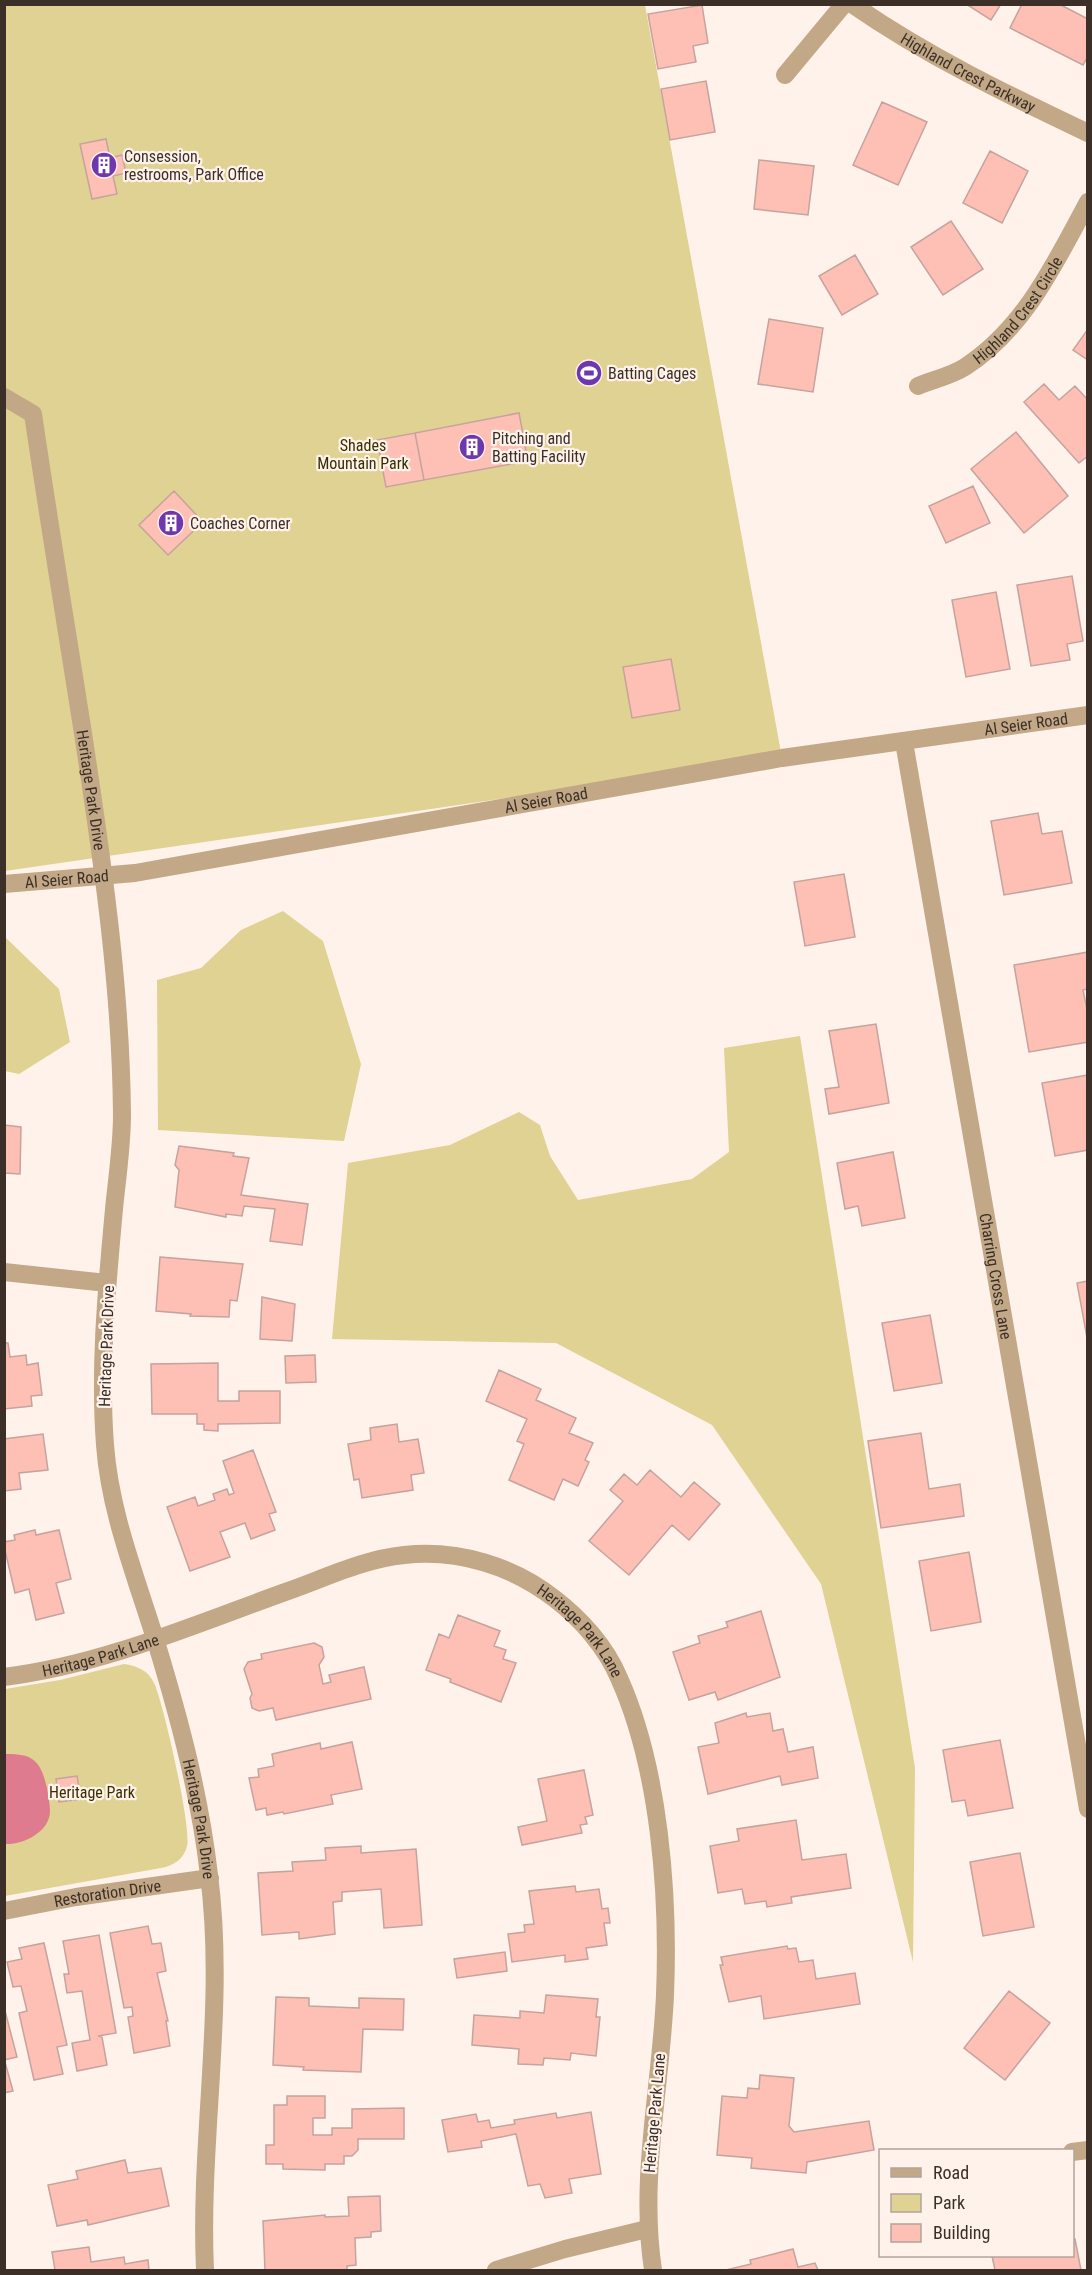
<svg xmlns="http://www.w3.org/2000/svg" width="1092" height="2275" font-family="'Roboto Condensed',sans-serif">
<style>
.green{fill:#e0d292}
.water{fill:#de7b8e}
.building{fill:#febfb4;stroke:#c6a39d;stroke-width:1.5}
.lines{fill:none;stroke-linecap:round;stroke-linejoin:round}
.minor{stroke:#c2a886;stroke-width:18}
.labels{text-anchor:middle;stroke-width:4.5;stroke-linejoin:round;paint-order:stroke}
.street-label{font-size:16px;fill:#3b2f28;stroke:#fff2eb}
.poi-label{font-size:16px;fill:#3b2f28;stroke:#fff2eb;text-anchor:start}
.park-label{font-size:16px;fill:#382f01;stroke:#fff2eb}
</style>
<rect width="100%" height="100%" fill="#fff2eb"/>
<path class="green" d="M4,5H645L782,758L5,871Z
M283,911L323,941L361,1064L344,1141L158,1130L157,980L201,968L241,930Z
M5,937L59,989L70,1042L19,1074L5,1071Z
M800,1036L915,1768L913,1962L821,1584L712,1425L556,1343L332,1339L348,1163L450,1145L519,1112L540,1125L550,1156L578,1200L692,1179L729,1152L724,1048Z
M124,1664C137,1666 148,1670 154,1683C163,1701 192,1829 187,1846C184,1859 173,1866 161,1868L5,1896V1689L60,1680Z"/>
<path class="water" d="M5,1754C13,1754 25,1754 32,1759C42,1766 44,1777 47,1788C48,1795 50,1804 50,1811C50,1832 23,1845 5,1844Z"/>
<path class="building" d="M966,4H1001L991,20Z
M1022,4H1059L1088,19V56L1083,65L1010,28Z
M702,5L708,43L693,46L696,62L658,69L648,14Z
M706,81L715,132L670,140L661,89Z
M882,102L927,122L898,185L853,165Z
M106,139L110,158L122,155L126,173L113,176L117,194L92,199L80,144Z
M990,151L1028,171L1002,223L963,203Z
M759,160L814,166L808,215L754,209Z
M951,221L983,269L943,295L911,247Z
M855,255L878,294L842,315L819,276Z
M769,319L823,328L813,392L758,384Z
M1088,329V360L1073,350Z
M1044,384L1059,400L1075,386L1088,400V456L1079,463L1024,402Z
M519,413L528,461L424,480L415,433Z
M1016,432L1068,496L1024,533L971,469Z
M415,433L424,480L386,487L377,440Z
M973,486L990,523L946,543L929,506Z
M174,491L203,522L168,555L139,525Z
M1072,576L1083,641L1067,644L1070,660L1031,666L1017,585Z
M996,592L1010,669L966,677L952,600Z
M671,659L680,710L632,718L623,667Z
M1038,813L1042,834L1062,831L1072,883L1004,895L991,821Z
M844,874L855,937L805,946L794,882Z
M1088,952V989L1083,990L1088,1014V1042L1029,1052L1014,965Z
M876,1024L889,1103L829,1114L825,1089L839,1087L829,1031Z
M1088,1075V1150L1055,1156L1042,1083Z
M4,1125L21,1127L20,1174L4,1173Z
M179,1146L234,1153L233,1156L249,1158L241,1195L308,1204L302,1245L270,1241L275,1209L244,1206L242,1216L226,1214V1217L175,1207L179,1170L175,1165Z
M893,1152L905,1218L862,1226L858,1206L845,1209L837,1163Z
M160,1257L243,1264L237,1301L230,1300L229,1317L190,1316L191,1314L156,1311Z
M1088,1281V1343L1077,1283Z
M262,1297L295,1304L292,1341L260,1339Z
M930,1315L942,1383L894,1391L882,1323Z
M4,1343H8L10,1357L26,1355L27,1365L38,1363L42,1395L31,1396L32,1406L4,1409Z
M315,1355L316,1382L286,1383L285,1356Z
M218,1363V1401H239V1391H280V1423L218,1424V1431L204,1430V1424H197V1414H152L151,1364Z
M499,1370L541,1389L536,1400L576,1418L569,1433L593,1443L585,1460L589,1462L578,1486L563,1479L554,1500L509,1480L524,1444L517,1441L527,1419L486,1401Z
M397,1424L399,1442L418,1439L424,1473L411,1475L413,1490L362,1498L359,1479L354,1480L348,1444L371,1440L370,1428Z
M921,1433L929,1489L960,1484L964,1516L881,1528L868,1441Z
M43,1434L48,1470L19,1473L21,1489L4,1491V1439Z
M253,1450L276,1512L269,1514L275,1530L251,1539L245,1523L220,1532L230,1557L190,1571L167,1507L195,1497L198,1506L215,1500L213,1494L227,1489L229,1495L234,1493L223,1461Z
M650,1470L681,1497L694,1482L720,1504L689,1540L672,1525L629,1575L589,1541L623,1501L610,1490L624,1474L637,1485Z
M35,1530L36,1535L59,1530L71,1579L56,1583L64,1613L36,1620L29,1589L15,1593L4,1546V1542L15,1540L14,1535Z
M969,1552L981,1622L931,1631L919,1561Z
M761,1611L780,1677L718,1700L715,1692L689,1700L673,1652L700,1643L698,1636L728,1627L726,1622Z
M458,1615L500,1631L494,1646L506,1650L503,1659L516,1663L501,1702L450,1682L451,1679L426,1670L439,1634L449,1638Z
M314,1643L322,1647L324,1657L319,1665L323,1684L331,1682L329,1675L364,1667L371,1699L276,1720L273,1708L259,1711L252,1708L250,1698L252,1694L244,1669L248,1662L262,1659L261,1654Z
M746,1713L747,1717L770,1713L773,1731L783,1729L788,1752L813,1747L818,1778L782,1785L780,1776L708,1794L698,1747L719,1743L715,1723Z
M1000,1740L1013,1808L968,1816L965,1800L952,1802L943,1750Z
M352,1742L362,1789L331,1795L333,1804L284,1814L283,1812L267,1815L266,1808L256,1810L249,1778L259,1777L258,1769L274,1766L272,1754L320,1743L321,1749Z
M584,1770L593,1815L585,1817L587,1824L580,1825L582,1833L522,1845L518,1827L547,1821L538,1779Z
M77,1776L81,1799L59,1802L56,1779Z
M796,1820L802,1860L846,1854L851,1888L791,1897L792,1903L767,1907L766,1901L745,1904L742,1889L718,1893L710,1846L739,1841L737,1829Z
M361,1846V1853L416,1849L422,1925L384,1928L381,1889L342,1892V1901L333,1902L335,1934L299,1939V1932L262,1935L258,1873L293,1871L292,1862L326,1860L325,1848Z
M1020,1853L1034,1927L983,1936L970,1862Z
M575,1886L576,1892L599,1889L602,1909L608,1908L610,1923H604L607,1945L586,1948L588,1959L565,1962V1955L512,1962L508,1934L525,1932L524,1925L534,1924L529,1891Z
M148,1926L152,1944L161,1943L166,1971L157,1973L168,2021H166L170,2046L134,2053L128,2017L133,2016L132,2007L124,2008L110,1933Z
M99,1935L116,2033L98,2036L102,2037L107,2065L77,2071L72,2043L90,2040L82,1991L67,1993L64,1974H69L63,1941Z
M44,1943L67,2045L57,2047L63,2074L34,2080L19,2013L27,2011L21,1986L13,1987L7,1962L22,1959L19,1948Z
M787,1946L788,1949L796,1948L799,1962L813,1960L816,1979L855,1973L860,2004L764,2019L761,1996L729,2002L720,1965H723L721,1957Z
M505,1952L507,1971L457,1978L454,1959Z
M1009,1991L1050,2023L1005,2080L964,2048Z
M546,1995L598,1999L596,2017H600L596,2056L571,2053L570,2060L544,2058L543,2065L518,2064L519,2049L472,2045L474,2015L520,2018V2011L544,2013Z
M276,1997L309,1998V2006L359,2008V1998L404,1999L403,2030L363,2029L361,2072L303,2070L304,2067L273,2065Z
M4,2007L17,2057L4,2060Z
M5,2062L13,2091L4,2093V2062Z
M760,2075L794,2078L789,2126L794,2132L869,2121L874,2150L807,2162L806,2173L751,2168L752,2158L717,2155L722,2096L747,2098L748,2088L759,2089Z
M287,2096H325V2118H313V2135H332V2128H352V2109L404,2108V2139H358V2150L352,2156H344V2164H325V2170L283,2169V2164H266V2145H274V2105H287Z
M591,2112L601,2174L569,2179L572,2193L545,2198L540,2184L528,2186L516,2134L481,2141L482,2147L448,2152L442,2120L476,2114L478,2122L489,2120L491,2128L515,2124L514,2120L556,2113L557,2118Z
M125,2160L128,2173L161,2168L169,2206L88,2225L87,2220L57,2226L48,2185L78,2179L76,2171Z
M380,2196L381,2231L371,2232V2237L355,2238L356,2265L347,2266V2270H265L263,2221L325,2215V2217L349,2216L348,2197Z
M1072,2239H1075L1081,2270H995L992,2256H1072Z
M89,2247L91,2262L124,2257L125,2264L148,2260L149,2270H55L52,2252Z
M793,2249L798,2267L815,2263L818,2270H726L751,2264L750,2260Z"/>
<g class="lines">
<g class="minor">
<path id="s1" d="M852,4C927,56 1006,94 1088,133"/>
<path d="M785,75L844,4"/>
<path id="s2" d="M918,386C932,380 951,376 965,367C1025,328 1055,263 1088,202"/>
<path id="s3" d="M4,397L33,414C49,523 67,631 84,740C103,865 121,989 122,1115C122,1146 117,1178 114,1209C107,1287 99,1366 105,1445C110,1514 137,1579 157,1645C180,1721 200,1796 209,1875C226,2006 199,2139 205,2270"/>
<path id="s4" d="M904,742L1088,1809"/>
<path id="s5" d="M4,884L135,873L782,758L1088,715"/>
<path d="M4,1272L107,1283"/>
<path id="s6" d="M4,1677C102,1665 196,1624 288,1591C325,1578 364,1559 404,1555C458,1549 513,1566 555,1599C581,1619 606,1647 619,1678C660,1769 669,1896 665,1995C661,2087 639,2178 653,2270"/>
<path id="s7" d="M4,1911L76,1897L210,1878"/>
<path d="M1072,2152L1088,2150"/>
<path d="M496,2270L565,2249L647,2229"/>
</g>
</g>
<defs>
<symbol id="building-disc" viewBox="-11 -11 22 22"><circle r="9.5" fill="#6f37ad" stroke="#fff2eb"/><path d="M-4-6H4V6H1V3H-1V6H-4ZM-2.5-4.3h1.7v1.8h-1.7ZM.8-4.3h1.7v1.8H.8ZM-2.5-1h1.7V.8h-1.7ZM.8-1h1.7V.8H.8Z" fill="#fff"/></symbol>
<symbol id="stadium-disc" viewBox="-11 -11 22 22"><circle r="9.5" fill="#6f37ad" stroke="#fff2eb"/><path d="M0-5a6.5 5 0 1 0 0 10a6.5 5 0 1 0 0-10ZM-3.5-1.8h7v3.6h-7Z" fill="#fff"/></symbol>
</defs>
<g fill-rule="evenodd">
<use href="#building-disc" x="89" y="150" width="30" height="30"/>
<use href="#stadium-disc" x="574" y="358" width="30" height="30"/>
<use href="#building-disc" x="457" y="432" width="30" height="30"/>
<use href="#building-disc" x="156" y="508" width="30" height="30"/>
</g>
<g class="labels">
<g class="street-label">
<text dy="6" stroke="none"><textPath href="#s1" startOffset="135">Highland Crest Parkway</textPath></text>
<text dy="6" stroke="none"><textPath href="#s2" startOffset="129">Highland Crest Circle</textPath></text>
<text dy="6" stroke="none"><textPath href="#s5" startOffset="1035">Al Seier Road</textPath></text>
<text dy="6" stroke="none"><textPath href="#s3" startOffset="414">Heritage Park Drive</textPath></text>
<text dy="6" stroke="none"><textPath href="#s5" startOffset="549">Al Seier Road</textPath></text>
<text dy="6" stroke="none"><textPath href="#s5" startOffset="63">Al Seier Road</textPath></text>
<text dy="6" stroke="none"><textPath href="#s4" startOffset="542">Charring Cross Lane</textPath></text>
<text transform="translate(106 1346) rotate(-88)" y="6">Heritage Park Drive</text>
<text dy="6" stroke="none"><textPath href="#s6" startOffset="621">Heritage Park Lane</textPath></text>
<text dy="6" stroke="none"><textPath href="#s6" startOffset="99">Heritage Park Lane</textPath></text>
<text dy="6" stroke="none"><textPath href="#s3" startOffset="1458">Heritage Park Drive</textPath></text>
<text dy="6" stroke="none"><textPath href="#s7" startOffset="105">Restoration Drive</textPath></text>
<text transform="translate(654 2113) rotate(-85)" y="6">Heritage Park Lane</text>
</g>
<g class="poi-label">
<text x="124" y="162">Consession,<tspan x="124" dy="18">restrooms, Park Office</tspan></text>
<text x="608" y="379">Batting Cages</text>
<text x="492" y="444">Pitching and<tspan x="492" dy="18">Batting Facility</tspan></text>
<text x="190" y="529">Coaches Corner</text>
</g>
<g class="park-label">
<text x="363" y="451">Shades<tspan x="363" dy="18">Mountain Park</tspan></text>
<text x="92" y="1798">Heritage Park</text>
</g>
</g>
<rect width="1092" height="2275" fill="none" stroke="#3b2f28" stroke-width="12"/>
<rect x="879" y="2149" width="195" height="108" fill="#fff2eb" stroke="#b1a49d" stroke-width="1.5"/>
<rect x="891" y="2168" width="30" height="9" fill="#c2a886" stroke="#b1a49d" stroke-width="1.5"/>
<text x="933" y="2179" font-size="18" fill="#3b2f28">Road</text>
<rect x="891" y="2194" width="30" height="18" fill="#e0d292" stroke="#b1a49d" stroke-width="1.5"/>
<text x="933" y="2209" font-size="18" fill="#3b2f28">Park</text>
<rect x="891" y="2224" width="30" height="18" fill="#febfb4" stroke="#b1a49d" stroke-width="1.5"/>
<text x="933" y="2239" font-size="18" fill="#3b2f28">Building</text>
</svg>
